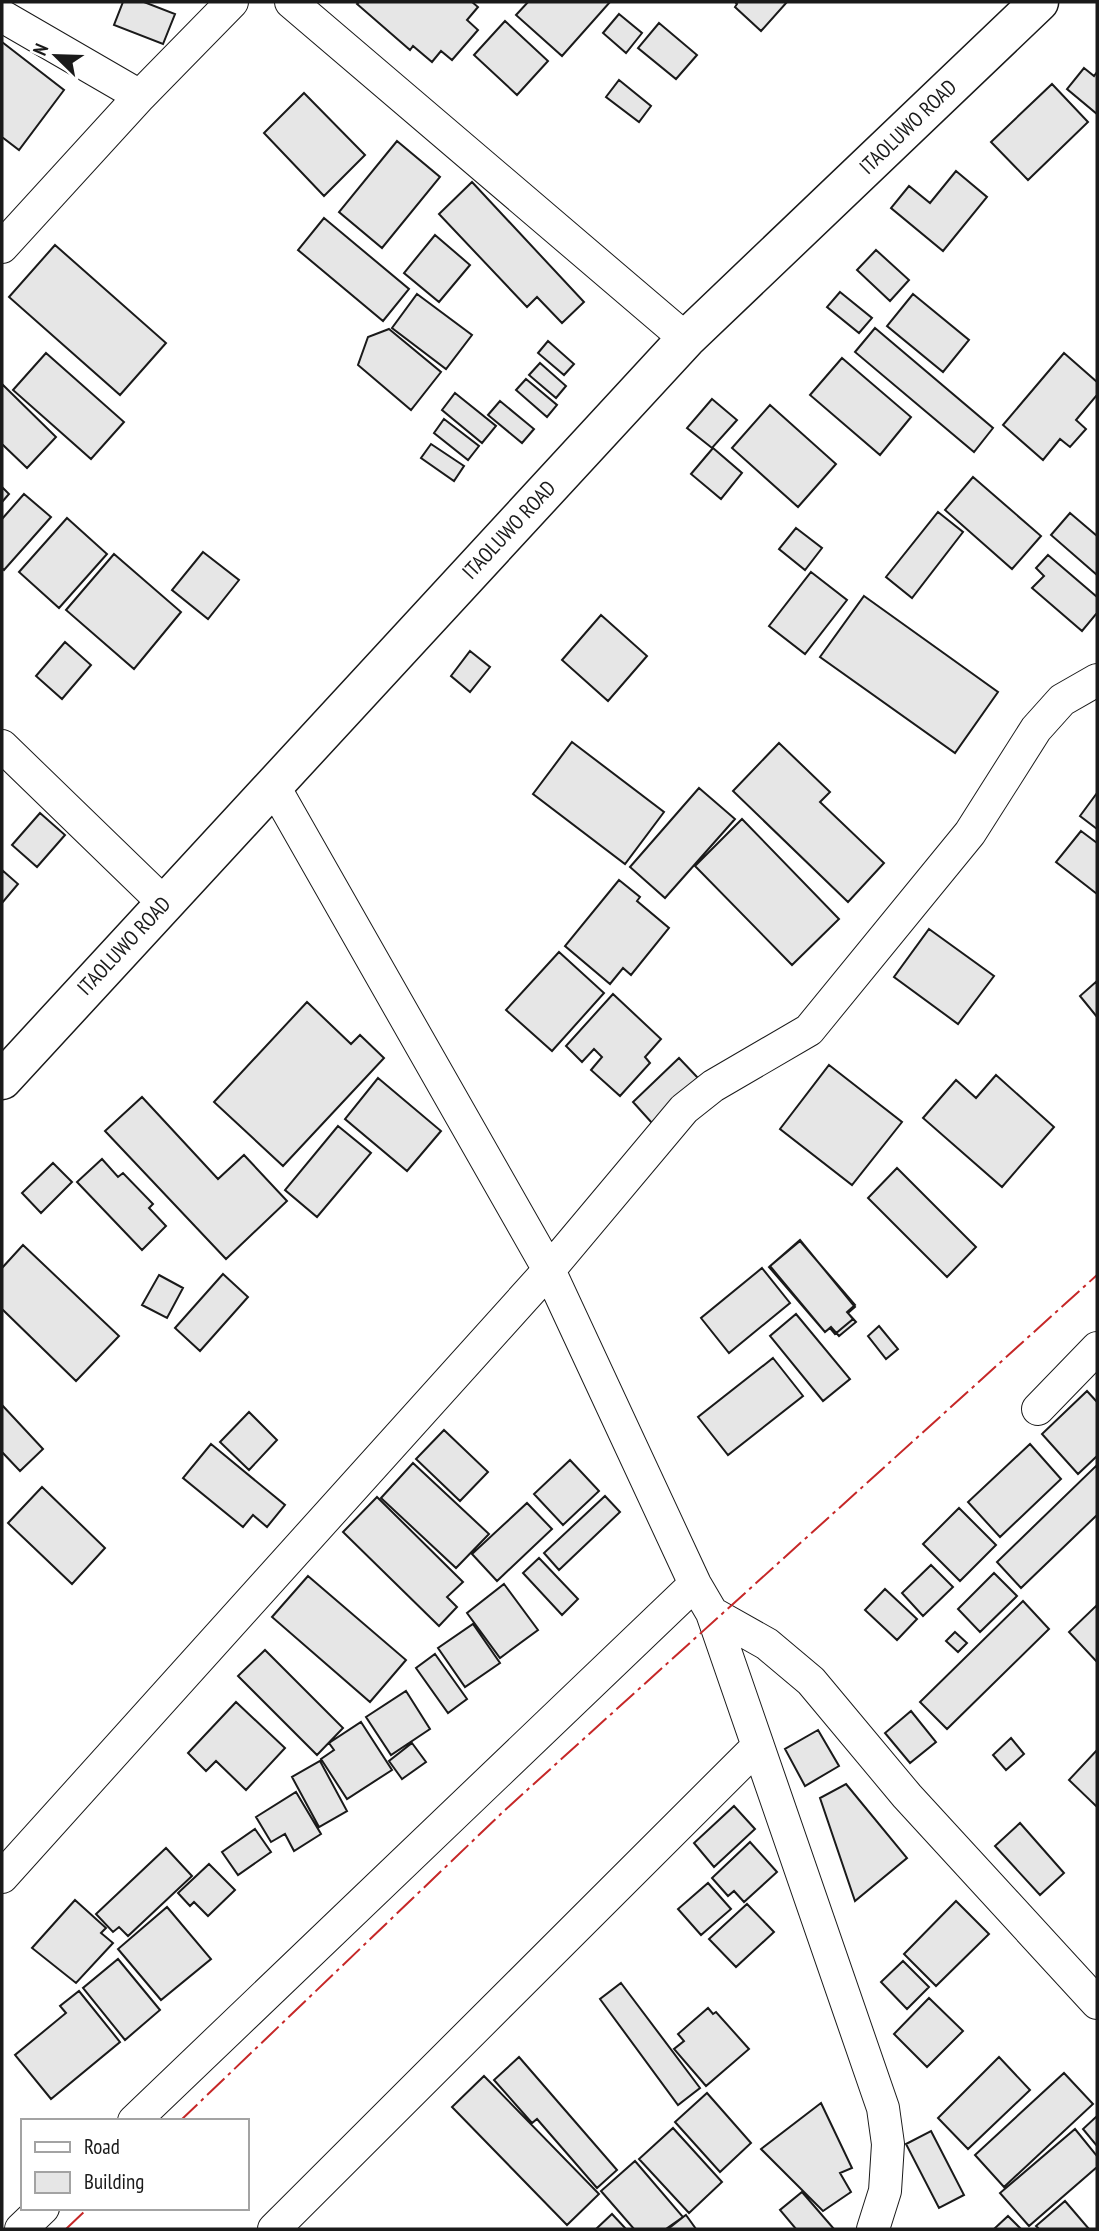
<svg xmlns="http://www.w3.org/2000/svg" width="1099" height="2231" font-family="'PT Sans Narrow',sans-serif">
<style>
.building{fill:#e6e6e6;stroke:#1a1a1a;stroke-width:2}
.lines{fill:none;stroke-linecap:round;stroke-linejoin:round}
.minor-casing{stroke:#1a1a1a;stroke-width:34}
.tertiary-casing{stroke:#1a1a1a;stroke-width:41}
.minor{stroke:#fff;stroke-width:32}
.tertiary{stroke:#fff;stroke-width:38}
.power{stroke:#c62828;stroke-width:2;stroke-dasharray:24 5 3.5 5;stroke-linecap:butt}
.labels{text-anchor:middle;stroke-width:5;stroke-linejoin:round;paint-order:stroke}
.street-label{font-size:21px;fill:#1a1a1a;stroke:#fff}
</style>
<rect width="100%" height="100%" fill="#fff"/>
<path class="building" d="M123,2H144L175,14L163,44L114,25Z
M359,2H472L478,7L467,20L478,30L452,60L441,51L432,62L413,46L410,50L357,4Z
M528,2H610L562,56L516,15Z
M735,2H787L761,31L735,7L737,4Z
M619,14L642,33L626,53L603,33Z
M505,21L548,61L517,95L474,55Z
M659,23L697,55L676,79L638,48Z
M2,42L64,90L19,150L2,137Z
M1084,68L1094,76L1097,72V114L1067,89Z
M619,80L651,106L639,122L606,97Z
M1052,84L1088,122L1028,180L991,142Z
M304,93L365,155L324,196L264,133Z
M397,141L440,177L382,248L339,212Z
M956,171L987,197L943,251L891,208L909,186L930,203Z
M472,182L584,302L562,323L537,297L527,307L439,214Z
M324,218L409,289L383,321L298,250Z
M435,235L470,265L439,302L404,273Z
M55,245L166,343L120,395L9,297Z
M876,250L909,280L890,301L857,270Z
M840,292L872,318L859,333L827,307Z
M417,294L472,335L446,369L392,328Z
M913,294L969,340L943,372L887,326Z
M875,328L993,428L974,452L855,352Z
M389,329L441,372L411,410L358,365L368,337Z
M548,341L574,364L564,375L538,353Z
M46,353L124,422L91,459L13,390Z
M1064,353L1097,382V395L1076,420L1086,429L1070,447L1060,439L1043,460L1003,425Z
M842,358L911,417L880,455L810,395Z
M540,363L566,386L556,398L529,375Z
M526,379L557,405L547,417L516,390Z
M2,384L56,437L27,468L2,444Z
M455,393L496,426L482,443L442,410Z
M712,399L737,420L712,448L687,428Z
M500,401L534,429L522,443L488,415Z
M770,405L836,464L798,507L732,448Z
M444,419L479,446L468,460L434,433Z
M431,444L464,466L454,481L421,458Z
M713,448L742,473L721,499L691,474Z
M973,477L1041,536L1012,569L945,510Z
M2,487L9,494L2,502Z
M24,494L51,517L4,570L2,568V519Z
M938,512L963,532L912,598L886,577Z
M1070,513L1097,536V575L1051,535Z
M67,518L107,554L59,608L19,572Z
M796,528L822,548L805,570L779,549Z
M203,552L239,580L208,619L172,590Z
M114,554L181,612L134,669L66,610Z
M1048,555L1097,597V613L1082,631L1032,588L1044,576L1036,568Z
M811,572L847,600L805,654L769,626Z
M864,596L998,692L955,753L820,657Z
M601,615L647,656L608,701L562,660Z
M65,642L91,665L62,699L36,676Z
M470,651L490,667L470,692L451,676Z
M572,742L664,812L625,864L533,794Z
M779,743L830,792L820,802L884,863L848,902L733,791Z
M699,788L735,819L665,898L630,867Z
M1097,793V829L1080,816Z
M40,813L65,835L37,867L12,845Z
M742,819L839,919L792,965L695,866Z
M1081,831L1097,843V894L1056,862Z
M2,870L18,884L2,903Z
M619,880L640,897L637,901L669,928L631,975L623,968L610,984L565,946Z
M929,929L994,976L958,1024L894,977Z
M559,952L604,993L552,1051L506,1010Z
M1097,981V1017L1080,996Z
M613,994L661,1039L645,1057L650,1063L620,1096L591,1070L602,1057L594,1049L582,1062L566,1046Z
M307,1002L351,1044L360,1035L384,1058L283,1166L214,1102Z
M679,1058L698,1078L652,1123L633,1102Z
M829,1065L902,1122L852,1185L780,1129Z
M996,1075L1054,1127L1002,1187L923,1118L956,1080L976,1098Z
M378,1078L441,1131L407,1171L345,1119Z
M142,1097L218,1179L244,1155L287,1201L226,1259L105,1131Z
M338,1126L371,1153L317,1217L285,1190Z
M102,1159L118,1177L123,1173L153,1204L149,1208L166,1226L142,1250L77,1182Z
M53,1163L72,1182L41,1213L22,1193Z
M897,1168L976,1247L947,1277L868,1198Z
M800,1240L855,1307L848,1313L853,1319L835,1334L830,1328L825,1332L770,1266Z
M800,1241L855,1305L847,1312L856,1322L839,1336L831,1327L825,1332L769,1267Z
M23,1245L119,1336L76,1381L2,1309V1268Z
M762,1268L790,1303L729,1353L701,1318Z
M223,1274L248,1297L200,1351L175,1328Z
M159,1275L183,1288L167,1318L142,1305Z
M796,1314L850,1379L823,1401L770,1336Z
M879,1326L898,1349L886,1359L868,1336Z
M773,1358L803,1396L728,1455L698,1417Z
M1087,1391L1097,1402V1456L1078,1474L1042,1434Z
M2,1405L43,1449L20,1471L2,1452Z
M249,1412L277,1440L249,1470L220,1442Z
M444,1430L488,1472L460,1501L416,1459Z
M211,1444L285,1505L267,1527L253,1515L243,1527L183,1478Z
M1030,1444L1061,1479L1000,1537L968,1502Z
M570,1460L599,1491L563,1525L534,1494Z
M413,1463L489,1534L456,1568L381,1498Z
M1097,1465V1515L1021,1588L997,1562Z
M42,1487L105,1548L72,1584L8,1523Z
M605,1496L620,1512L559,1570L544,1553Z
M377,1497L463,1582L447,1597L457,1607L439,1626L343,1532Z
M527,1503L552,1529L497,1581L472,1554Z
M959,1508L996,1545L960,1581L923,1544Z
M539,1558L578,1599L562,1615L523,1573Z
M931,1565L953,1587L923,1616L902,1593Z
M994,1573L1017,1596L980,1632L958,1609Z
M308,1576L406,1660L370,1702L272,1617Z
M504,1584L538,1630L500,1658L467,1613Z
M885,1589L917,1619L897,1640L865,1610Z
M1023,1601L1049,1629L947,1729L920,1702Z
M1097,1605V1662L1069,1632Z
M473,1624L500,1663L465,1687L438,1648Z
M955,1632L967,1643L958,1652L946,1641Z
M265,1650L343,1728L317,1755L238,1676Z
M435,1654L467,1699L448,1713L416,1668Z
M406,1691L430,1729L391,1755L366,1717Z
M236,1702L285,1748L246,1790L216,1761L206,1771L188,1753Z
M911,1711L936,1742L910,1763L885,1733Z
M361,1722L392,1770L347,1799L321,1759L334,1750L329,1743Z
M818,1730L839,1766L805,1786L785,1749Z
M1011,1738L1024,1754L1006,1770L993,1755Z
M412,1743L426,1762L402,1779L389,1761Z
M1097,1750V1807L1069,1780Z
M320,1761L347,1811L319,1827L292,1777Z
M846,1784L907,1858L855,1901L820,1798Z
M296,1792L321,1834L294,1851L285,1834L271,1842L256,1817Z
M734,1806L755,1829L714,1867L694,1843Z
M1020,1823L1064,1873L1040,1895L995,1846Z
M255,1829L271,1852L238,1875L222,1852Z
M750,1842L777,1872L744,1902L734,1891L728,1896L712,1878Z
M166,1848L192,1876L128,1936L119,1927L113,1932L96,1914Z
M209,1864L235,1890L208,1916L194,1902L190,1906L178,1893Z
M708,1883L731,1909L701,1935L678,1909Z
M75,1900L106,1928L101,1933L113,1943L76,1983L32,1948Z
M956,1901L989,1934L936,1986L904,1954Z
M747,1904L774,1932L736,1967L709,1939Z
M167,1907L211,1959L161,2000L118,1949Z
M118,1959L160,2010L125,2040L83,1988Z
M903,1961L929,1987L907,2009L881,1982Z
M621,1983L700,2088L678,2105L600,1999Z
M79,1991L120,2042L51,2099L15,2055L66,2013L60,2006Z
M929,1998L963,2031L927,2067L894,2034Z
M708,2008L713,2014L716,2012L749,2049L706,2086L674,2049L684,2041L678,2034Z
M519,2057L617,2170L597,2188L537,2119L532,2123L494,2080Z
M999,2057L1030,2090L968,2149L938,2118Z
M1064,2073L1093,2104L1004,2187L975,2155Z
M484,2076L599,2194L567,2225L452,2107Z
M707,2093L751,2143L720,2172L675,2122Z
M821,2103L852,2168L840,2173L851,2192L823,2211L761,2149Z
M1097,2116V2146L1083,2129Z
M673,2128L722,2182L689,2213L639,2159Z
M1075,2129L1097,2156V2167L1029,2226L1000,2193Z
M931,2131L964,2195L939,2208L906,2144Z
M635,2161L683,2217L668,2229H634L601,2191Z
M802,2192L834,2229H796L780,2210Z
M1065,2201L1089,2229H1039L1036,2226Z
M612,2214L626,2229H596Z
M686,2215L696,2229H666Z
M1008,2216L1021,2229H994Z"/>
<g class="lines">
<defs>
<path id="minor" d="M291,2L686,339
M2,16L140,96
M2,247L140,96L232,2
M2,746L164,903
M273,785L549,1270L695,1584L712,1613L767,1644L811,1681L907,1796L1097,2003
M1038,1409L1097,1348
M712,1613L883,2108L888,2144L885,2191L873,2229
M2,1877L549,1270L684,1109L713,1086L809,1030L970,833L1036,729L1062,700L1097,680
M134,2121L695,1584
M21,2229L43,2208
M274,2229L758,1746"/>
<path id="tertiary" d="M2,1080L686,339L1039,2"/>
</defs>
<use href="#minor" class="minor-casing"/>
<use href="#tertiary" class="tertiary-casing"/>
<use href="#minor" class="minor"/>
<use href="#tertiary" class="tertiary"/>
<path class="power" d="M180,2121L505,1810L1097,1275
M66,2229L88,2208"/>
</g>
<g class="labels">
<g class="street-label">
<text transform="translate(908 127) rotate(-44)" y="7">ITAOLUWO ROAD</text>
<text transform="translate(509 530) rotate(-47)" y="7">ITAOLUWO ROAD</text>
<text transform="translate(124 946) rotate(-47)" y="7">ITAOLUWO ROAD</text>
</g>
</g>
<rect width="1099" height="2231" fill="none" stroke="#1a1a1a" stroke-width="7"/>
<rect x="21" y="2119" width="228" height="91" fill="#ffffff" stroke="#a3a3a3" stroke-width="2"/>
<rect x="35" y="2142" width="35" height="10" fill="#ffffff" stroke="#a3a3a3" stroke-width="2"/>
<text x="84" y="2154" font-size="21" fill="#1a1a1a">Road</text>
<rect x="35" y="2172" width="35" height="21" fill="#e6e6e6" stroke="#a3a3a3" stroke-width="2"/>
<text x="84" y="2189" font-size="21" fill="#1a1a1a">Building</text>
<g transform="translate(56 56) rotate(293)" stroke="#ffffff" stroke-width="5" paint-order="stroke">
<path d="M0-5L12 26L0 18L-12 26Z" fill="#1a1a1a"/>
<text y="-10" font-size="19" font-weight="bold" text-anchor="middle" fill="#1a1a1a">N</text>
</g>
</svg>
